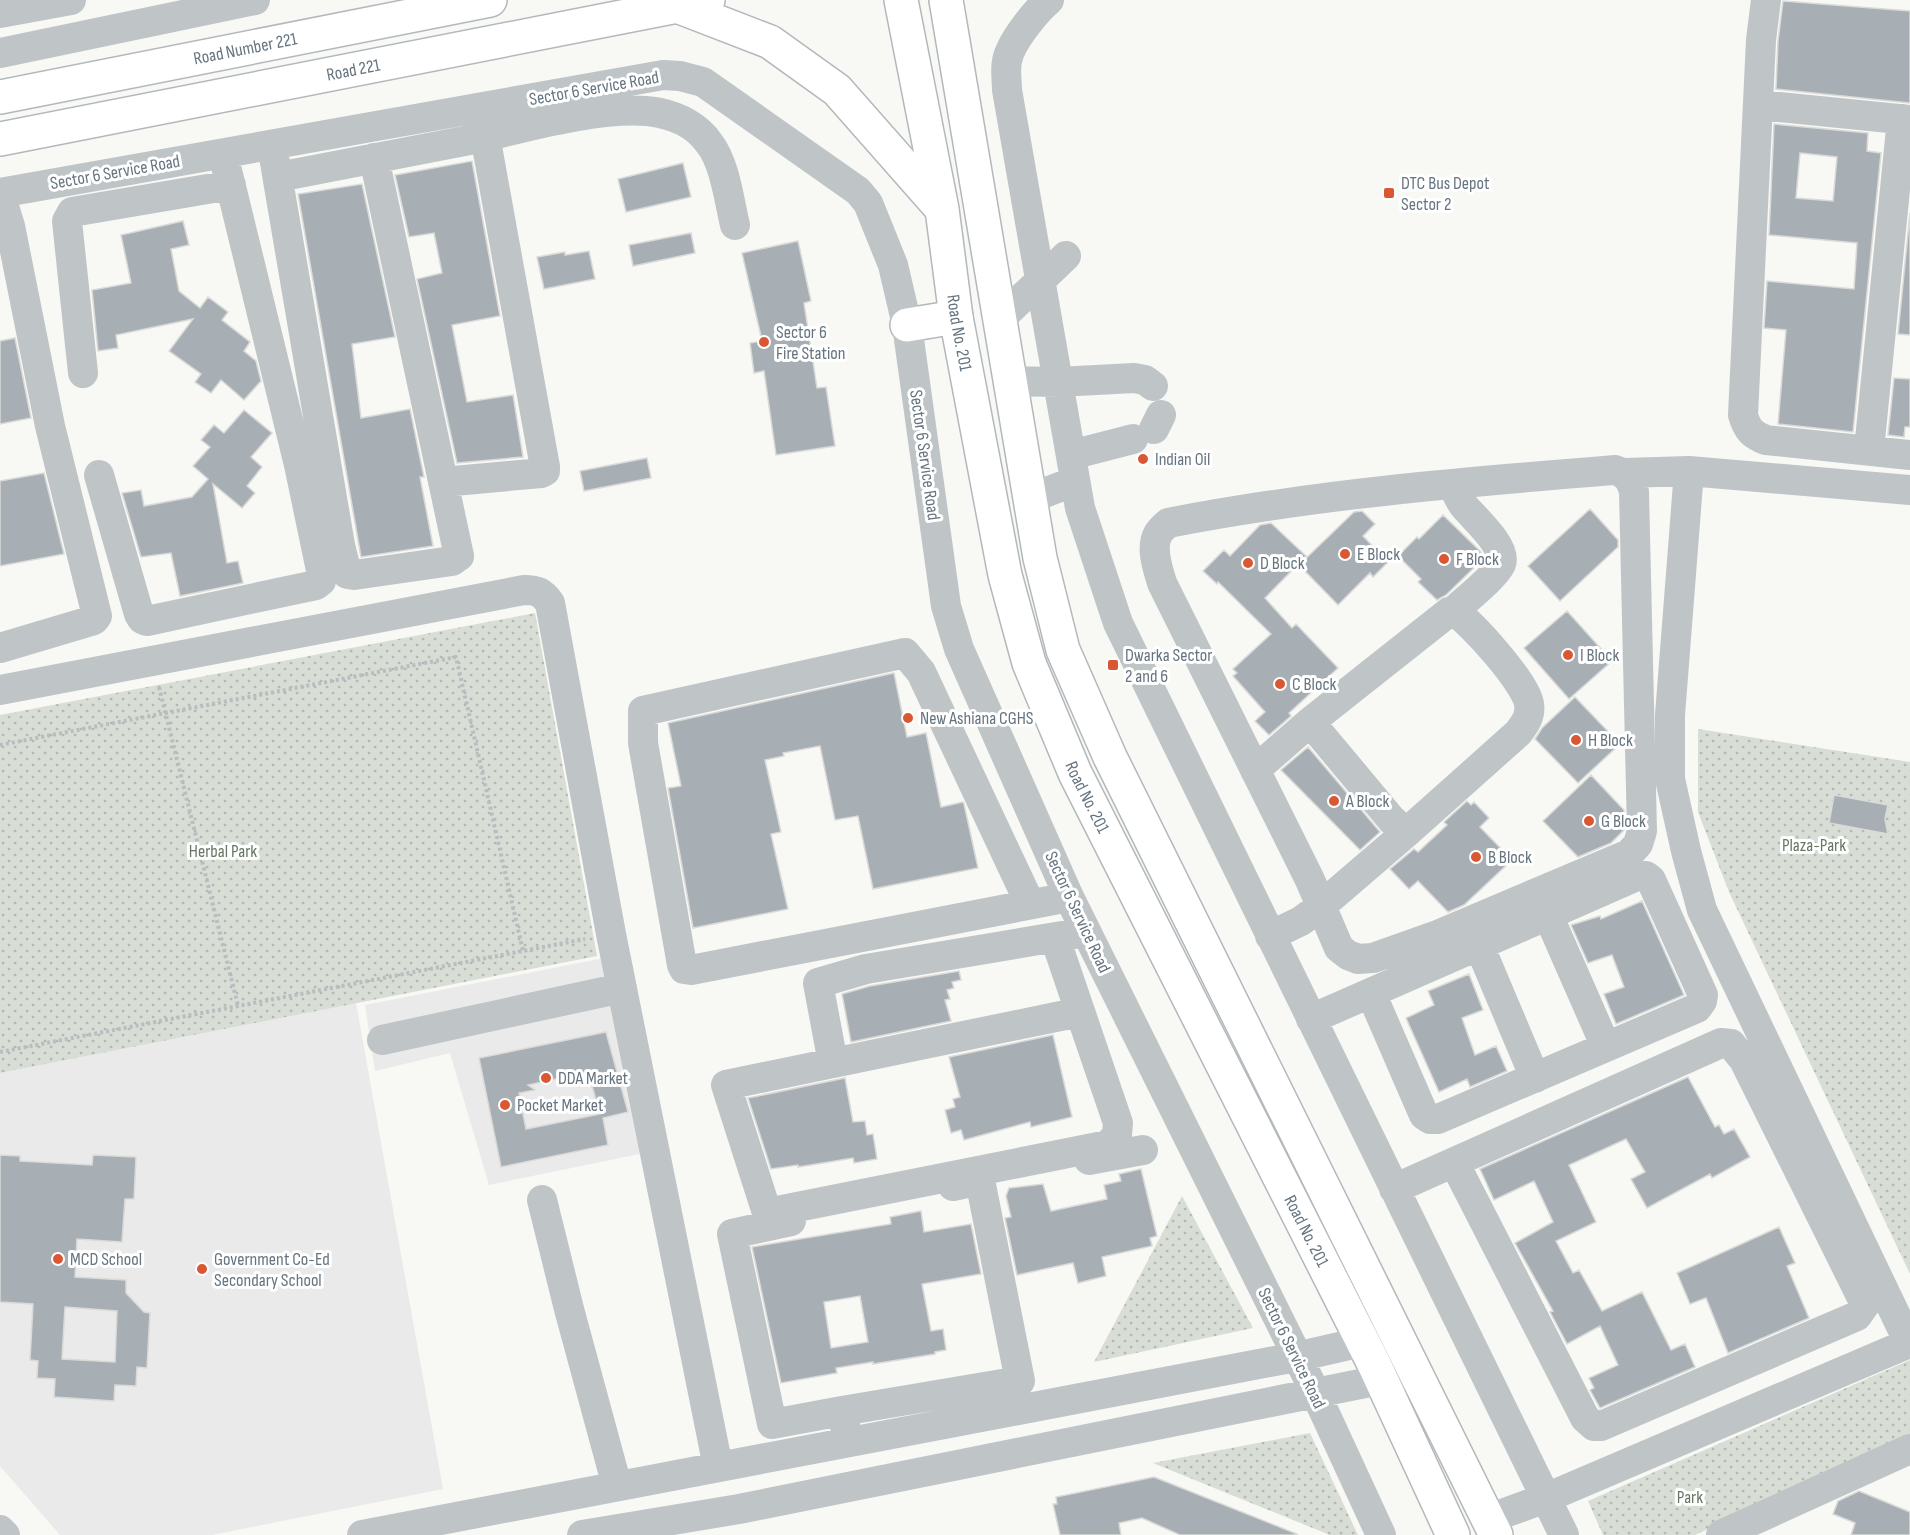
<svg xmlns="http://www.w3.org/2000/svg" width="1910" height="1535" font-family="'Sofia Sans Condensed',sans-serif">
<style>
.built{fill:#e9eae9}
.park{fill:url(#park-dots)}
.building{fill:#a7afb5;stroke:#dadad8;stroke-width:1.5;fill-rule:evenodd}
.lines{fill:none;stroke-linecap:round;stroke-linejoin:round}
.major-casing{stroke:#b3b8bc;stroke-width:36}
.path{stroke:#babdbf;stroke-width:4;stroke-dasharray:3 3;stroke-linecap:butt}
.minor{stroke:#bfc4c7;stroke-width:30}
.major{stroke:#fff;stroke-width:33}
.poi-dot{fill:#da5733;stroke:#fff;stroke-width:2}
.labels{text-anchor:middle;stroke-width:6;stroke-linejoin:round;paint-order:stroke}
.street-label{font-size:18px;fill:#65747f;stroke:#fff}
.poi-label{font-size:18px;fill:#65747f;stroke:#fff;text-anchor:start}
.park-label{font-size:18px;fill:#677763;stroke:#fff}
</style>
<defs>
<pattern id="park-dots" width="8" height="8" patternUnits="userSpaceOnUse" patternTransform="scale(1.5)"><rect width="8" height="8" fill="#d8ddd5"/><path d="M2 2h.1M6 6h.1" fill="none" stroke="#b3b8b2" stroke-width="1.8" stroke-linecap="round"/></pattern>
</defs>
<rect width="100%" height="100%" fill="#f8f8f5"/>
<path class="built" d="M604,958L644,1153L489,1185L450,1053L375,1071L365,1005Z
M356,1003L443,1489L212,1535H60L0,1466V1073Z"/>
<path class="park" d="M535,613L597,956L0,1073V715Z
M1698,729L1910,762V1274L1729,892L1698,812Z
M1182,1196L1253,1328L1094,1362Z
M1910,1360V1436L1695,1535H1603L1588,1501Z
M1310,1433L1358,1535H1330L1153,1463Z"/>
<path class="building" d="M1783,1L1910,11V103L1776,89L1778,41Z
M1774,124L1868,133L1867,151L1881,153L1853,432L1778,424L1786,330L1764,328L1767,281L1854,289L1857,243L1769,235ZM1800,153L1837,157L1833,201L1796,198Z
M472,161L500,316L452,325L467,402L513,395L523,457L457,463L417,279L442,273L434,233L409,237L395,175Z
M683,163L691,197L626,212L618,179Z
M362,184L395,337L352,344L361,418L410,409L424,477H420L433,546L361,557L298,194Z
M1910,213V335L1898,334Z
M183,221L189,245L171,249L179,291L200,308L208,297L228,312L222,320L250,342L244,351L256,361L261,381L244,400L221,380L211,393L195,382L201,374L169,351L193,319L116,335L118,348L98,351L92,290L131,283L121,235Z
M691,233L695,253L633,266L629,245Z
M798,241L811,301L804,303L817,388L826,387L835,446L776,455L764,371L754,373L750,343L762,341L742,253Z
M589,251L595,279L544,289L537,257L565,252V255Z
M15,338L31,418L0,424V341Z
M1894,378L1910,379V427H1905L1904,437L1888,435Z
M244,410L272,433L251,457L262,467L247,486L255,493L242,508L213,484L227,563L238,561L243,583L180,596L171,553L141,557L122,493L141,490L144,506L192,497L208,479L193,466L210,447L201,440L214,425L224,433Z
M647,458L651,478L584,491L580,471Z
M44,473L64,554L0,566V481Z
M1590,509L1618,540V547L1560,601L1528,566Z
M1362,511L1375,524L1363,536L1388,562L1373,577L1370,573L1338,605L1299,565L1354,512Z
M1443,515L1480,551L1484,558L1446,595L1437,600L1418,582L1421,579L1398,556L1417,537L1419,539Z
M1271,523L1306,556L1265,598L1292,628L1296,624L1338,668L1289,713L1291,716L1269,735L1255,721L1265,712L1233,676L1237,673L1233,669L1271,634L1218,582L1217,584L1203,571L1224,550L1230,556L1260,525Z
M1567,611L1612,661L1569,699L1524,648Z
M894,673L907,737L926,733L941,807L963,802L964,804L978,868L873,889L858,816L835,820L820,746L783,753L784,756L765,760L781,832L771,834L788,909L693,928L668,788L681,786L668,723Z
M1575,697L1620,744L1578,783L1535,739L1542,728Z
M1308,747L1380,832L1360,850L1281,770Z
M1591,775L1624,810L1625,829L1611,843L1578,857L1543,821Z
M1834,795L1888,805L1885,819L1888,834L1829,823Z
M1467,801L1471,805L1474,802L1489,818L1480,827L1512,860L1464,905L1448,912L1418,881L1409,889L1390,869L1414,849L1418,852L1447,825L1444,822Z
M1642,901L1684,995L1616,1024L1604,994L1624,987L1612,955L1588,963L1571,925L1600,916L1601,919Z
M959,971L961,980L952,982L954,988L947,990L950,999L945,1000L951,1021L851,1042L842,994L870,986Z
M1469,974L1483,1010L1462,1018L1475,1055L1496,1046L1507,1071L1470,1087L1467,1079L1439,1092L1406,1018L1434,1005L1428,991Z
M606,1032L628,1112L603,1118L608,1145L501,1167L479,1058ZM588,1072L600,1114L526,1129L519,1093L535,1090L528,1085Z
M1053,1035L1072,1117L1031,1127L1030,1122L964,1140L961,1130L951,1133L945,1110L955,1107L953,1099L960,1097L949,1057Z
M1688,1077L1715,1127L1719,1125L1724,1134L1734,1129L1750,1157L1712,1178L1710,1174L1647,1208L1631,1179L1645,1172L1626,1139L1569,1165L1596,1222L1556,1241L1573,1273L1579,1270L1602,1311L1642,1292L1671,1350L1685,1344L1695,1367L1600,1408L1590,1390L1594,1388L1589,1378L1618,1365L1600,1326L1567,1344L1550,1312L1553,1311L1515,1243L1553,1222L1534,1181L1494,1200L1480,1169Z
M845,1078L853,1122L865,1121L867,1135L873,1134L877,1159L854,1163L853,1158L798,1167V1165L771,1169L748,1098Z
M0,1155L20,1156V1161L92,1165L93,1155L136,1157L134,1199H125L122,1242L77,1239L75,1277L126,1280V1293L144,1312L150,1313L147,1368L137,1367L136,1386L115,1385L114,1401L54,1397L55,1379L37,1378L38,1361L30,1360L33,1304L0,1302ZM65,1307L117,1311L115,1362L62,1359Z
M1141,1169L1157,1236L1150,1238L1152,1246L1102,1257L1106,1276L1078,1283L1073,1263L1017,1275L1005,1218L1011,1217L1006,1196L1009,1188L1043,1184L1051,1211L1107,1199L1104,1185L1121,1181L1119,1174Z
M921,1211L924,1232L971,1224L981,1274L922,1284L931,1331L943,1329L946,1350L935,1352V1354L873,1364V1362L836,1368L837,1373L781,1383L752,1247L891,1224L890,1217ZM860,1296L868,1342L831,1348L824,1302Z
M1779,1227L1795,1263L1787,1266L1809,1318L1728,1353L1706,1298L1690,1304L1677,1273Z
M1154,1477L1297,1534V1535H1180L1142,1518L1119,1523L1121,1535H1060L1053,1504H1057L1056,1497Z
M1859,1491L1910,1512V1535H1851L1855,1523L1833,1514L1838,1501Z"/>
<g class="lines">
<defs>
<g id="major">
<path id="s1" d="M901,0L942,209L956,317L1005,575L1029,663L1075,773L1374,1364L1453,1535"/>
<path d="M946,0L1040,558L1063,650L1110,757L1496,1535"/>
<path d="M677,6L770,42L837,90L941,208"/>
<path id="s2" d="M0,97L490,0"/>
<path id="s3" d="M0,139L708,0"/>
<path d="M907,325L956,317"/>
</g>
</defs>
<use href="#major" class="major-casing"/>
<path class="path" d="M159,687L238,1006
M0,745L456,657L523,951
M0,1052L585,939"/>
<path class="minor" d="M1049,0C1035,12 1010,43 1007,61C1005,70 1007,81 1007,90L1080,508L1118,623L1564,1535
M1766,0L1761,40L1743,415C1747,429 1752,435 1766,440L1910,455
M0,13L71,0
M0,53L255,0
M1759,105L1910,120
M480,138C528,126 613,103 660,113C679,117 698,127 709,143C725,163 729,200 735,225
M272,145L340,545L347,574L354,575L452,561L459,556L374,158
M278,177L480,138L486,141L545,467V471L541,473L443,482
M0,193L663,75L680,76L703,82L858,191L868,203L893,265L907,325L946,606L959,649L1069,897L1315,1392L1381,1535
M0,194L10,226L50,426L97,616L94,620L0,648
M999,320L1066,256
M83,373L67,221L72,212L231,185
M1009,381L1058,382L1134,378L1145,380L1153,386
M1154,429L1161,415
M1869,450L1902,119
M1071,455L1133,439
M1615,470C1627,474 1631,480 1634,492L1642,831L1638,844L1629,854L1435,936L1373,958L1358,959L1348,955L1339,948L1310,880L1162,583C1158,569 1150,548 1158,534C1160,530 1165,526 1168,523C1316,494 1466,482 1615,470Z
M1625,473L1689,471
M99,475L139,614L142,619L147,621L316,585L321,581L322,575L299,465L223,154
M1029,499L1075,481
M1454,611C1465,600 1495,577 1501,564C1508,548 1474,518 1464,506C1459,499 1456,493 1454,485
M0,690L524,590C537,590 542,592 550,603L611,934L718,1467
M1310,722L1391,819L1406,833
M1255,770L1310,722L1449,612L1454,611C1472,623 1526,683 1529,704C1531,716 1525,724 1518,733L1406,833L1321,906L1301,921L1270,936
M1030,904L921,672L905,653L643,711V743L682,965L684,969L691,970L1069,897
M1548,915L1606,1047
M1055,938L1118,1123L1117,1135L1108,1145L767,1213L726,1085L1080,1012
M1479,945L1535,1078
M1311,1019L1343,1005L1639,875L1646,876L1651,880L1703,995L1702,1001L1697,1008L1438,1119H1430L1424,1115L1371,993
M382,1040L622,988
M833,1063L818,983L866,969L1074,934
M1089,1160L1143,1150
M1394,1189L1721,1043L1731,1044L1744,1060L1862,1298L1864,1306L1857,1316L1601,1426H1594L1585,1418L1454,1162
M542,1200L569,1309L617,1486
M791,1221L732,1234L772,1424L842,1411
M1909,1343L1702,910L1686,851L1670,779V715L1689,471L1910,490
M848,1441L842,1411L1020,1381L980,1180L953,1186
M1488,1519L1546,1498L1909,1343L1910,1344
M0,1530L5,1535
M362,1535L1296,1357L1397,1334
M582,1535L739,1509L1405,1375
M1721,1535L1910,1449"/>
<use href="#major" class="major"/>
</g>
<g class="poi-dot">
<rect x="1383" y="187" width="12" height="12" rx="3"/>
<circle cx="764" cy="342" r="6"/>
<circle cx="1143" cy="459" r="6"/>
<circle cx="1345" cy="554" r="6"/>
<circle cx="1444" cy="559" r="6"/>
<circle cx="1248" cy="563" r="6"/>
<circle cx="1568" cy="655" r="6"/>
<rect x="1107" y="659" width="12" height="12" rx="3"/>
<circle cx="1280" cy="684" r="6"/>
<circle cx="908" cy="718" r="6"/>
<circle cx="1576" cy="740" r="6"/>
<circle cx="1334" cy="801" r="6"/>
<circle cx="1589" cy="821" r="6"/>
<circle cx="1476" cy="857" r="6"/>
<circle cx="546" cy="1078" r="6"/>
<circle cx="505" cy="1105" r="6"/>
<circle cx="58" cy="1259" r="6"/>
<circle cx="202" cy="1269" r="6"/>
</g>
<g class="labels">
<g class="street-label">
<text dy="6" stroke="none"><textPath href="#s2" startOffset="250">Road Number 221</textPath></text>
<text dy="6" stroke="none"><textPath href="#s3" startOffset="360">Road 221</textPath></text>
<text transform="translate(594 88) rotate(-10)" y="6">Sector 6 Service Road</text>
<text transform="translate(115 172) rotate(-10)" y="6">Sector 6 Service Road</text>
<text dy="6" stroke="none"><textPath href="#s1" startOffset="338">Road No. 201</textPath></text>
<text transform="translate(925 455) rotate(82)" y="6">Sector 6 Service Road</text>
<text dy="6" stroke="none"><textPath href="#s1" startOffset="822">Road No. 201</textPath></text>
<text transform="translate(1078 912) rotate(65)" y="6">Sector 6 Service Road</text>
<text dy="6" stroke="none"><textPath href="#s1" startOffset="1308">Road No. 201</textPath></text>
<text transform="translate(1292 1348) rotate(64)" y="6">Sector 6 Service Road</text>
</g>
<g class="poi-label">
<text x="1401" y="189">DTC Bus Depot<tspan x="1401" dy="21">Sector 2</tspan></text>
<text x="776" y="338">Sector 6<tspan x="776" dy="21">Fire Station</tspan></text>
<text x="1155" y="465">Indian Oil</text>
<text x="1357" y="560">E Block</text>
<text x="1456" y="565">F Block</text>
<text x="1260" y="569">D Block</text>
<text x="1125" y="661">Dwarka Sector<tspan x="1125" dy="21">2 and 6</tspan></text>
<text x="1580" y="661">I Block</text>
<text x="1292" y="690">C Block</text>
<text x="920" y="724">New Ashiana CGHS</text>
<text x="1588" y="746">H Block</text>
<text x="1346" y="807">A Block</text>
<text x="1601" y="827">G Block</text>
<text x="1488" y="863">B Block</text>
<text x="558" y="1084">DDA Market</text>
<text x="517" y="1111">Pocket Market</text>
<text x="70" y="1265">MCD School</text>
<text x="214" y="1265">Government Co-Ed<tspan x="214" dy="21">Secondary School</tspan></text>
</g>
<g class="park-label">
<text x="1814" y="851">Plaza-Park</text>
<text x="223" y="857">Herbal Park</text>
<text x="1690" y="1503">Park</text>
</g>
</g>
</svg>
